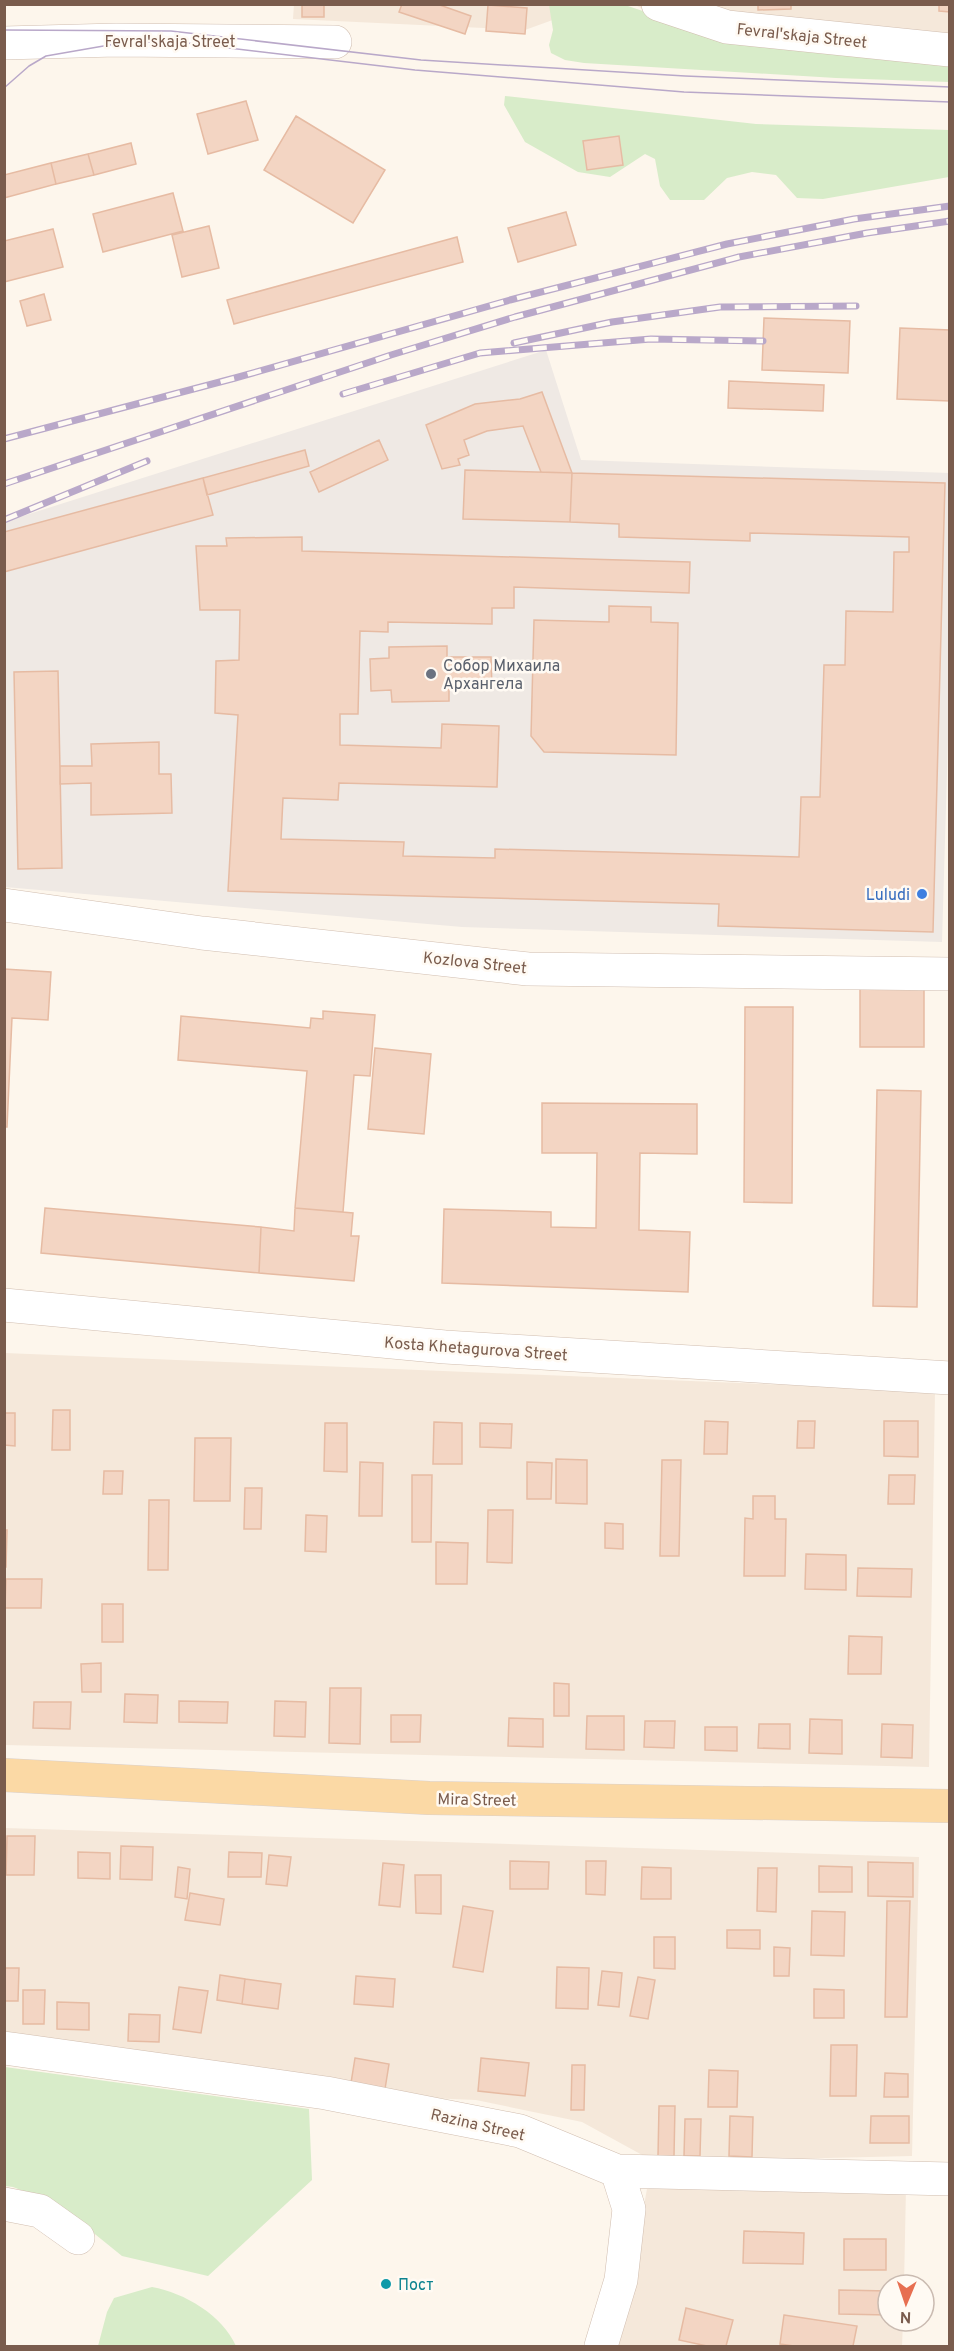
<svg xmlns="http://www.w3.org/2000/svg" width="954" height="2351" font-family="Overpass,sans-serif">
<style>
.residential{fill:#f5e8da}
.industrial{fill:#efe9e4}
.green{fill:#d8ecc9}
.building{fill:#f3d5c3;stroke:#e6bba3;stroke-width:1.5}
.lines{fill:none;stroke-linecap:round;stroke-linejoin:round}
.minor-casing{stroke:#d1beb0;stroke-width:34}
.major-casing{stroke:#dad1cd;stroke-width:34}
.minor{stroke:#fff;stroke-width:33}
.major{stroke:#fbd9a5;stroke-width:33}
.tram{stroke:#b9a8c9;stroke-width:1.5}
.rail-casing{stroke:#b9a8c9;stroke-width:7}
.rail{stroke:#fffaf3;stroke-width:4.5;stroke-dasharray:14;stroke-linecap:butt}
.worship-dot{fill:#6b7280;stroke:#fffaf3;stroke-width:2}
.shop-dot{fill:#3f7fe0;stroke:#fffaf3;stroke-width:2}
.culture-dot{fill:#0f9aa8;stroke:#fffaf3;stroke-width:2}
.labels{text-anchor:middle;stroke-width:5;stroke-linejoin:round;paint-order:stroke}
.street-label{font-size:16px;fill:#7a5c4d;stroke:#fffaf3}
.worship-label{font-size:16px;fill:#5b616d;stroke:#fffaf3;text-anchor:start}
.shop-label{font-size:16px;fill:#366cbe;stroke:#fffaf3;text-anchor:end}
.culture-label{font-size:16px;fill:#0d838f;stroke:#fffaf3;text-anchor:start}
</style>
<rect width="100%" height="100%" fill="#fdf6ec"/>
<path class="residential" d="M294,4L594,5L525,30L293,19Z
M635,5H949V56L670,22Z
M5,1353L935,1391L929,1767L5,1745Z
M5,1828L919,1857L912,2156L655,2162L582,2122L476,2100L380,2096L5,2043Z
M906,2188L904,2285H888V2321H903L902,2346H615L621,2331L647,2189Z"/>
<path class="industrial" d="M546,350L581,460L949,473V705L942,942L462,927L5,887L4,522Z"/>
<path class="green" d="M549,5H625L711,34L949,54V82L836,78L584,63L565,60L551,53L549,45L553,30Z
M505,96L756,124L949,130V177L823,199L797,198L776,175L752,172L727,178L704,200H670L660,186L655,159L645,154L610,177L578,172L525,142L504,105Z
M5,2067L309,2109L312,2180L208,2276L122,2256L59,2205L13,2187L5,2186Z
M152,2287C185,2293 222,2315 236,2346H98L107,2312L114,2298Z"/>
<path class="building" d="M302,4H324V17H302Z
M402,4H437L471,16L465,34L399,12Z
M758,4H791V9L758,10Z
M939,4H950V12L939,11Z
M488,5L527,8L525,34L486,31Z
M246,101L258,140L208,154L197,114Z
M296,116L385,170L353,223L264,170Z
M619,136L623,165L587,170L583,141Z
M131,143L136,164L94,175L88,154Z
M88,154L94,175L56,184L51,163Z
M51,163L56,184L4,198V175Z
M173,193L183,231L103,252L93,214Z
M566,212L576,245L518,262L508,228Z
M209,226L219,268L182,277L172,235Z
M53,229L63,267L4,282V241Z
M457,237L463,262L234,324L227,300Z
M44,294L51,320L27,326L20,301Z
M764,318L850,321L848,373L762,370Z
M900,328L950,330V401L897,399Z
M729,381L824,385L823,411L728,408Z
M542,392L572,473L541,472L523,426L487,431L464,440L469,455L458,459L460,465L442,469L426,425L475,404L520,399Z
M379,440L388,460L319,492L310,472Z
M305,450L309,466L207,495L203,478Z
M465,470L572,473L570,522L463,519Z
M572,473L945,483L933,932L718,926L719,904L228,891L238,715L215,713L216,661L239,660L240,610H200L196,546H227L226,538L302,537V551L690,562L689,593L514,587V608H492V624L388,622V632L360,631L358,714H340V745L441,748L442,724L499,726L497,787L339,783L338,800L283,798L281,839L404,842L403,856L495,858V849L799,857L801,797H820L824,665H845L846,611L893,612L894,552H909V537L750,533V541L619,537V524L570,522Z
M203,478L213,515L4,572V532Z
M609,606L651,607V622L678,623L676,755L544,752L531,736L534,620L609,622Z
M447,646V657H491L492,688L449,689V701L392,702L391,690L371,691L370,659L389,658V647Z
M58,671L62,868L18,869L14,672Z
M159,742V774H171L172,813L91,815V783L60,784V766H92L91,744Z
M4,969L51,972L48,1020L12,1018L7,1127H4Z
M860,986H924V1047H860Z
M745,1007H793L792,1203L744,1202Z
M323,1011L375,1015L370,1076L354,1075L343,1212L295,1208L307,1071L178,1060L181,1016L310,1028L311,1018L323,1019Z
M375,1048L431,1054L424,1134L368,1129Z
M877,1090L921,1091L917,1307L873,1306Z
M542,1103L697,1104V1154L640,1153L639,1230L690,1232L688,1292L442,1283L444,1209L551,1212V1227L596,1228L597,1153H542Z
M45,1208L261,1227L259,1273L41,1253Z
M295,1208L353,1213L351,1236H359L354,1281L259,1273L261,1227L294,1231Z
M53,1410H70V1450H52Z
M4,1413H15V1446L4,1445Z
M705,1421L728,1422L727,1454H704Z
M798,1421H815L814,1448H797Z
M884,1421H918V1457L884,1456Z
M434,1422L462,1423V1464H433Z
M325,1423H347V1472L324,1471Z
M480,1423L512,1424L511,1448L480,1447Z
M195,1438H231L230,1501H194Z
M556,1459L587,1460V1504L556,1503Z
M662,1460H681L679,1556H660Z
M360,1462L383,1463L382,1516H359Z
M527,1462L552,1463L551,1499H527Z
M104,1471H123L122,1494H103Z
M412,1475H432L431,1542H412Z
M889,1475H915L914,1504H888Z
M245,1488H262L261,1529H244Z
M753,1496H775V1519H786L785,1576H744L745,1518L753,1519Z
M149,1500H169L168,1570H148Z
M488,1510H513L512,1563L487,1562Z
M306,1515L327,1516L326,1552L305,1551Z
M605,1523L623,1524V1549L605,1548Z
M4,1530H7L6,1567H4Z
M436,1542L468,1543L467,1584H436Z
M806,1554L846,1555V1590L805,1589Z
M858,1568L912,1569L911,1597L857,1596Z
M6,1579H42L41,1608H5Z
M102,1604H123V1642H102Z
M849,1636L882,1637L881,1674H848Z
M101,1663V1692H82L81,1664Z
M554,1683L569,1684V1716H554Z
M330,1688H361L360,1744L329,1743Z
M125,1694L158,1695L157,1723L124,1722Z
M179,1701L228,1702L227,1723L179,1722Z
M275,1701L306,1702L305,1737L274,1736Z
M34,1702H71L70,1729L33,1728Z
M391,1715H421L420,1742H391Z
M587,1716H624V1750L586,1749Z
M509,1718L543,1719V1747L508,1746Z
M810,1719L842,1720V1754L809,1753Z
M645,1721H675L674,1748L644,1747Z
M759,1724H790V1749L758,1748Z
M882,1724L913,1725L912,1758L881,1757Z
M705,1727H737V1751L705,1750Z
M7,1836H35L34,1875H6Z
M121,1846L153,1847L152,1880L120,1879Z
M78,1852L110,1853V1879L78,1878Z
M229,1852L262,1853L261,1877H228Z
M269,1855L291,1857L287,1886L266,1884Z
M510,1861L549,1862L548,1889H510Z
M586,1861H606L605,1895L586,1894Z
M868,1862L913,1863V1897L868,1896Z
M383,1863L404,1865L400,1907L379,1905Z
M819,1866L852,1867V1892H819Z
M178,1867L190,1869L187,1899L175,1897Z
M642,1867L671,1868V1899H641Z
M758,1868H777L776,1912L757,1911Z
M415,1875H441V1914L416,1913Z
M190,1893L224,1899L220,1925L185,1920Z
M887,1901H910L907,2017H885Z
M463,1906L493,1911L483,1972L453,1967Z
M812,1911L845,1912L844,1956L811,1955Z
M727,1930H760V1949L727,1948Z
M654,1937H675V1969L654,1968Z
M774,1947L790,1948L789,1976H774Z
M557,1967L589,1968L588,2009L556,2008Z
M4,1968H19L18,2001H4Z
M602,1971L622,1973L619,2007L598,2005Z
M220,1975L245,1979L242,2004L217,2000Z
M356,1976L395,1979L393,2007L354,2004Z
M638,1977L655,1980L648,2019L630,2016Z
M245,1979L281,1984L278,2009L242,2004Z
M179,1987L208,1991L201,2033L173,2029Z
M814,1989L844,1990V2018H814Z
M23,1990H45L44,2024H23Z
M57,2002L89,2003V2030L57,2029Z
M129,2014L160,2015L159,2042L128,2041Z
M831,2045H857L856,2096H830Z
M355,2058L389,2064L385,2089L351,2083Z
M481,2058L529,2063L525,2096L478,2091Z
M572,2065H585L584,2110H571Z
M709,2070L738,2071L737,2107H708Z
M885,2073L908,2074V2097H884Z
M659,2106H675L674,2156H658Z
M730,2116L753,2117L752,2157L729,2156Z
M871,2116H909V2143H870Z
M685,2119H701L700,2156H684Z
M744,2231L804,2233L803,2264L743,2263Z
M844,2239H886V2270H844Z
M839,2290L888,2291V2315L839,2314Z
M686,2308L733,2320L726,2346H707L679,2340Z
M784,2315L857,2326L853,2346H794L780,2344Z"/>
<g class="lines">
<defs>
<path id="minor" d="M658,4L727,27L950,50
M4,43L116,40L335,42
M4,905L202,933L528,969L950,974
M4,1305L445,1347L950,1378
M4,2048L326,2093L520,2131L617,2171L950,2179
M4,2204L40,2211L78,2238
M601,2346L621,2280L629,2209L617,2171"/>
<path id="major" d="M4,1775L429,1798L950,1806"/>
</defs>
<use href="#minor" class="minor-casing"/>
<use href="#major" class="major-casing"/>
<use href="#minor" class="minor"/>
<use href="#major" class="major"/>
<path class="tram" d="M4,30L171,31L421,60L685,76L950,87
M4,88L29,66L46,56L115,44L170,41L415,70L684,92L950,102"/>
<defs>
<path id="rail" d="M514,343L612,322L720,307L856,306
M343,394L480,353L651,339L763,341
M4,439L235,378L510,300L727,244L854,219L950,206
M4,484L391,355L515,317L739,257L867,233L950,221
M4,520L147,461"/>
</defs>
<use href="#rail" class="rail-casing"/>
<use href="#rail" class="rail"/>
</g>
<circle class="worship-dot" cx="431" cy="674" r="6"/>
<circle class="shop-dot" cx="922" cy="894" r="6"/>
<circle class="culture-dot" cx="386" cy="2284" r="6"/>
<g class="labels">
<g class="street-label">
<text transform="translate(802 35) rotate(6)" y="6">Fevral'skaja Street</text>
<text x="170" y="47">Fevral'skaja Street</text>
<text transform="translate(475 962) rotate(6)" y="6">Kozlova Street</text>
<text transform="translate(476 1348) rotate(4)" y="6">Kosta Khetagurova Street</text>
<text transform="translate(477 1799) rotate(1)" y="6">Mira Street</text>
<text transform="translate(478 2124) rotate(13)" y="6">Razina Street</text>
</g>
<g class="worship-label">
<text x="443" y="671">Собор Михаила<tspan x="443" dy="18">Архангела</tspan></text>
</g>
<g class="shop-label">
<text x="910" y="900">Luludi</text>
</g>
<g class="culture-label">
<text x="398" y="2290">Пост</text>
</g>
</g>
<rect width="954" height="2351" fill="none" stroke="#7a5c4d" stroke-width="12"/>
<g transform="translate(906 2303) rotate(182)"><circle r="28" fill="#fffaf3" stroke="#cabbb1" stroke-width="1.5"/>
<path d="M0-4.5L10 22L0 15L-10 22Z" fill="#e76f51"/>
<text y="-9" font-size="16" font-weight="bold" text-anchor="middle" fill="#7a5c4d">N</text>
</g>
</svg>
